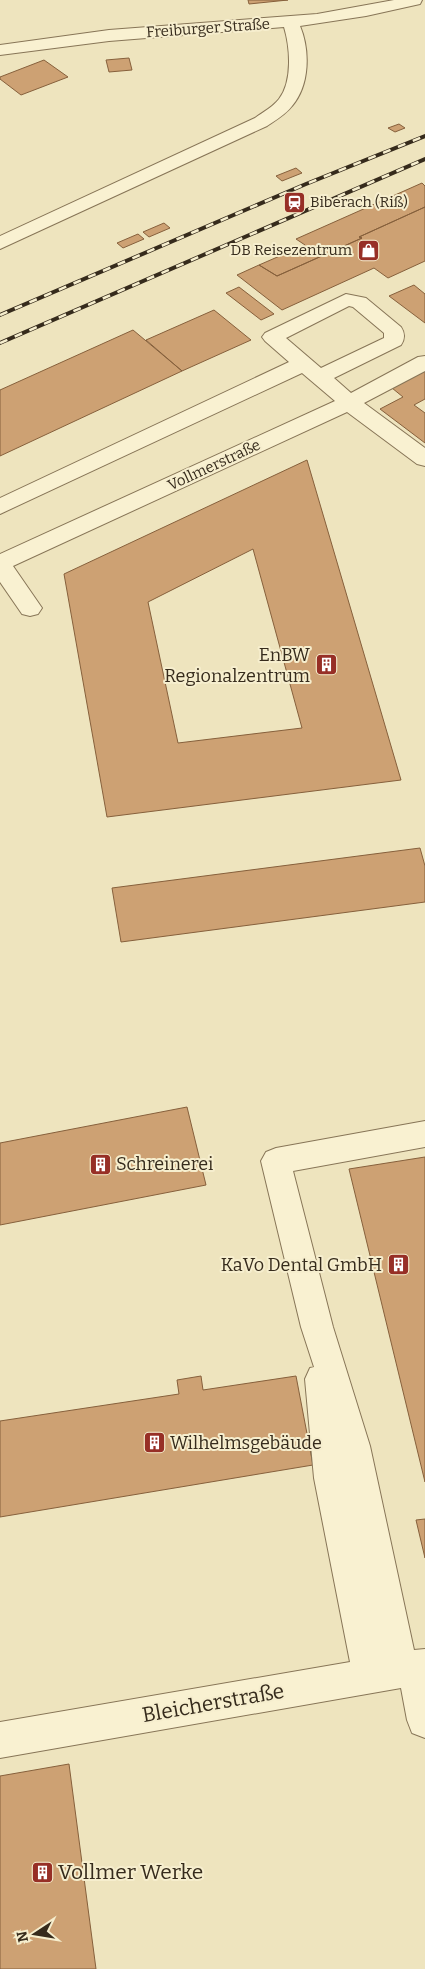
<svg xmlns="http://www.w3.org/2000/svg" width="425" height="1969" font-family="Bitter,serif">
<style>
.building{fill:#cda173;stroke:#86603c;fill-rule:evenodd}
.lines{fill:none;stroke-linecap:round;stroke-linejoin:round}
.minor-casing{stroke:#877557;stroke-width:2}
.minor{fill:#f9f1d1;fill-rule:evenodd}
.rail-casing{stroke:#362b1c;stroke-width:4}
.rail{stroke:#f6eece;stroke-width:2.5;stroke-dasharray:8;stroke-linecap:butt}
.labels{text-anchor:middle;stroke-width:4;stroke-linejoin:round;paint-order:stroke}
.far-street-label{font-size:15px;fill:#362b1c;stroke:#f6eece}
.far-poi-label{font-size:15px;fill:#362b1c;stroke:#f6eece;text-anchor:start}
.poi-label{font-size:18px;fill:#362b1c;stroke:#f6eece;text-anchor:end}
.near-street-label{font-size:21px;fill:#362b1c;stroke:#f6eece}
.near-poi-label{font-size:21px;fill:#362b1c;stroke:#f6eece;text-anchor:start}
</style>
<rect width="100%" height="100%" fill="#eee4be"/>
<path class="building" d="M248,0H288L249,4Z
M129,58L132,70L109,72L106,60Z
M44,60L68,77L21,95L0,79V77Z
M399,124L405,128L395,132L388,128Z
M296,168L302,173L282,181L276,176Z
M422,183L425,186V207L359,237L362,238L277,276L259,265L305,245L296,239Z
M425,207V261L388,278L374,268L282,310L237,275L259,265L277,276L362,238L359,237Z
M164,223L170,228L149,237L143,232Z
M138,234L144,239L123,248L117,243Z
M414,285L425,294V323L389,296Z
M239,287L274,314L261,320L226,293Z
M214,310L251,340L182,371L146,340Z
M133,330L182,371L0,456V390Z
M425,371V399L414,405L425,413V443L380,409L403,397L392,388Z
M307,460L401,780L107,817L64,574ZM253,549L302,728L178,743L148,602Z
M420,848L425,866V902L121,942L112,888Z
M187,1107L206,1185L0,1225V1143Z
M425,1157V1482L349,1169Z
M201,1376L203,1390L296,1376L313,1465L0,1517V1421L179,1394L177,1380Z
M425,1519V1558L416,1520Z
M69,1764L96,1969H0V1776Z"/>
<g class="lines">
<defs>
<path id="minor" d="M394,0H422L420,4L366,16L300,26C310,50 310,85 292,106C286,114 276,120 267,126L0,249V236L255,118C263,112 273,107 279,99C293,81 290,47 284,27L109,41L0,55V45L109,30L317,14Z
M346,294L366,298L401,327C405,333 405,339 401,345L334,378L351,393L418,357L425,356V371L364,403L425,448V466L417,464L347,412L13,566L42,608L38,614L30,616L22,614L0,582V554L335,401L302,373L0,514V498L289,362L265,341L262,337L265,333ZM349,306L353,307L384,333V338L321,368L286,338Z
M425,1121V1147L293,1171L333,1327L370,1446L414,1650L425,1649V1738L412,1733L407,1720L401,1688L0,1758V1722L350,1662L314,1478L305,1379L310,1368L314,1367L301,1327L261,1161L266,1152L276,1148Z"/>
</defs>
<use href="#minor" class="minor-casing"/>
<use href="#minor" class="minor"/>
<defs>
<path id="rail" d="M0,315L306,184L425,136
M0,343L425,159"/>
</defs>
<use href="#rail" class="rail-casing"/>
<use href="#rail" class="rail"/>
</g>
<defs>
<symbol id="station-square" viewBox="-11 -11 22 22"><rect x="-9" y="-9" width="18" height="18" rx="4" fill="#972f26" stroke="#f6eece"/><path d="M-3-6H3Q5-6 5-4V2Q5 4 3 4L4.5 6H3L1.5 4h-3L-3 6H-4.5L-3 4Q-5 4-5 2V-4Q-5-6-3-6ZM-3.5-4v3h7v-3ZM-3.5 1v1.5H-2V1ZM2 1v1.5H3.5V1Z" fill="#fff"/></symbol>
<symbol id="shop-square" viewBox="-11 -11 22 22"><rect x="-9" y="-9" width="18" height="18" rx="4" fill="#972f26" stroke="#f6eece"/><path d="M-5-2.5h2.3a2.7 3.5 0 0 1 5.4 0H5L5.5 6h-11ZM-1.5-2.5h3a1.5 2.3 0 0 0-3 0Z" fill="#fff"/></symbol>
<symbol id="building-square" viewBox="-11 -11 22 22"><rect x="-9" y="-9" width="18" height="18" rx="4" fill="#972f26" stroke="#f6eece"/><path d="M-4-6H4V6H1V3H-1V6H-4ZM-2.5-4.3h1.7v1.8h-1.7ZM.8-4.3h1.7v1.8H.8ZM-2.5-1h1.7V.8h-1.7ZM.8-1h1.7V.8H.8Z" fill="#fff"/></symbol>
</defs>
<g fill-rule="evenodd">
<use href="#station-square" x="282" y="190" width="25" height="25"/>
<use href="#shop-square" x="356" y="238" width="25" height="25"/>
<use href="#building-square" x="314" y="652" width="25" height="25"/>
<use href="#building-square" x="88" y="1152" width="25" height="25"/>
<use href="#building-square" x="386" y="1252" width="25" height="25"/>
<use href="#building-square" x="142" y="1430" width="25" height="25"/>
<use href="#building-square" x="30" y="1860" width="25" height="25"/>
</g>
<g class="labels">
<g class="far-street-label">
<text transform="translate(208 28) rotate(-4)" y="5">Freiburger Straße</text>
<text transform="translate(214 465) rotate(-25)" y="5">Vollmerstraße</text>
</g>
<g class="far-poi-label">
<text x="310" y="207">Biberach (Riß)</text>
<text x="352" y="255" text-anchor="end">DB Reisezentrum</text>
</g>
<g class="poi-label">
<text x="310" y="661">EnBW<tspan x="310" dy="21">Regionalzentrum</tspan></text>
<text x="116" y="1170" text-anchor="start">Schreinerei</text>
<text x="382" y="1271">KaVo Dental GmbH</text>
<text x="170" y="1449" text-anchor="start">Wilhelmsgebäude</text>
</g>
<g class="near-street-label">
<text transform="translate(213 1703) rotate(-10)" y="7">Bleicherstraße</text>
</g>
<g class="near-poi-label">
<text x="58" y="1879">Vollmer Werke</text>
</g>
</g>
<g transform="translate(35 1934) rotate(258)" stroke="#f6eece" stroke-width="4" paint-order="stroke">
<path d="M0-4L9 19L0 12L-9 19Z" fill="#362b1c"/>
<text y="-8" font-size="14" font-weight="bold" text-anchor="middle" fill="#362b1c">N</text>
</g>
</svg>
